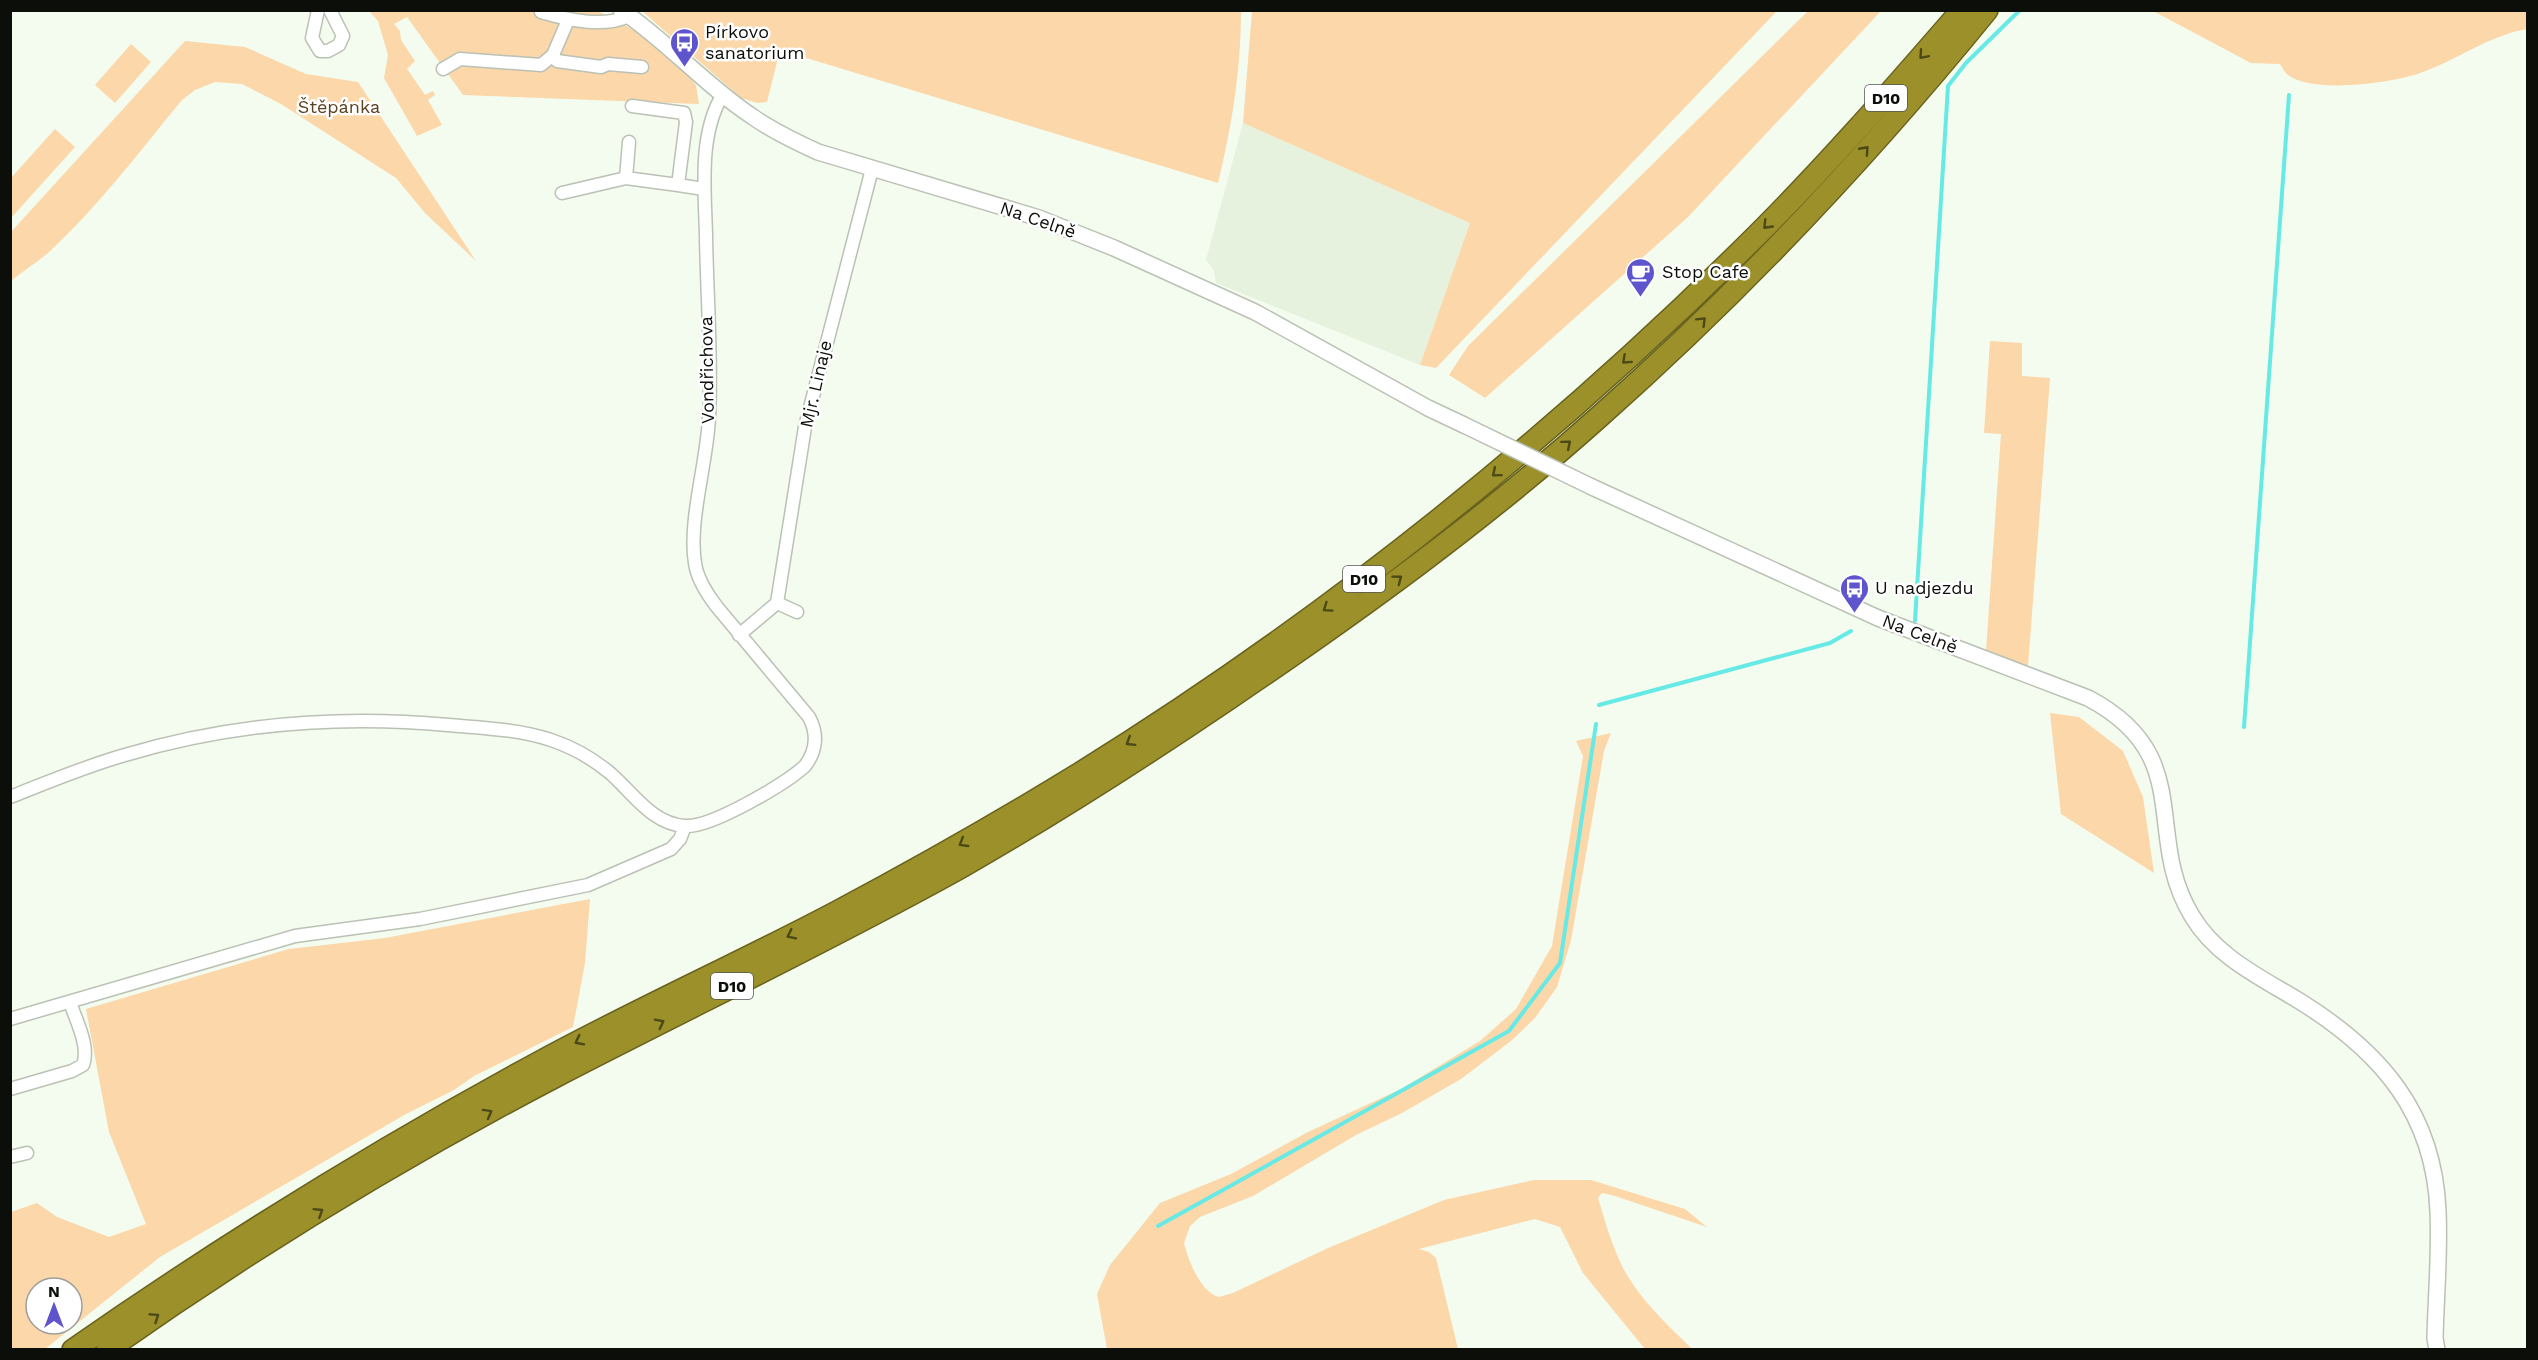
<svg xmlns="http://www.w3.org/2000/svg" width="2538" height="1360" font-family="'Work Sans',sans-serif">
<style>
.built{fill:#e6f2de}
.green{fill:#fbd7a9;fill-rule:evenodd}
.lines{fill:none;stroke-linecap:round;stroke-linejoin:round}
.stream{stroke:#67e9e5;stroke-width:4}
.minor-casing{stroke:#bac1b5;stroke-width:15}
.tertiary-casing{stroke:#bac1b5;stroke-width:18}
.motorway-casing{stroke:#69621e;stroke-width:24}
.minor{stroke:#fff;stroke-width:12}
.tertiary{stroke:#fff;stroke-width:15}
.motorway{stroke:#9b9029;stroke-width:21}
.tertiary-bridge-casing{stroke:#bac1b5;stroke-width:18;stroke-linecap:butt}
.tertiary-bridge{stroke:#fff;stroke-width:15}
.oneway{stroke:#4c4817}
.labels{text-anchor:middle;stroke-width:5;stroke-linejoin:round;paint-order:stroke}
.shield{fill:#fff;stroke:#545653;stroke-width:1.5}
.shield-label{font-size:16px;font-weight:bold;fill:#0b0e09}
.poi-label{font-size:18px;fill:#0b0e09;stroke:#fff;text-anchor:start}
.park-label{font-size:18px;fill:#5a4221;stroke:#fff}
.street-label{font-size:18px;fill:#0b0e09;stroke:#fff}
</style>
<rect width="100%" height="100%" fill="#f4fcef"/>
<path class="built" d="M1243,123L1470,223L1420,365L1216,283L1214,271L1206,260Z"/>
<path class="green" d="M369,11H598L636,31L678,65L696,85L699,104L463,95L407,17L394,24L400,31L401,40L415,61L407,69L425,95L433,91L435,95L428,100L442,125L417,136L384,78L388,55L378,21Z
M642,11H1241C1241,70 1232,125 1218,183L780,50L767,102L757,103L741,98Z
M1252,11V10L1777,11L1436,368L1420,365L1470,223L1243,123Z
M1808,11H1881L1688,217L1485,398L1449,375L1468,346Z
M2153,11H2527V29C2488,36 2457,60 2420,73C2393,83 2312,94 2288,75C2285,73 2282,67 2280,64L2251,63Z
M185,41L245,47L306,74L358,82L476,261L425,213L396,178L281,104L242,84L215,82L195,90L182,100C139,152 98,207 48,253C36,263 23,271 11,281V232Z
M131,44L151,62L115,103L95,85Z
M55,129L75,147L11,218V178Z
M1990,341L2022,343V376L2050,378L2028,666L1986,651L2001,434L1984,433Z
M2050,713L2079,717L2123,751L2143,797L2154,873L2061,814Z
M1611,733L1604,751L1571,940L1557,987L1535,1018L1511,1041L1461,1079L1402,1113L1356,1135L1253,1196L1200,1217L1190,1226L1184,1243C1188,1260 1201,1293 1219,1297L1233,1293L1328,1248L1444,1200L1534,1180H1591L1685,1209L1707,1227L1615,1196L1602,1193L1598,1198C1605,1221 1612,1246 1623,1268C1640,1300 1667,1324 1692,1349H1645L1583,1273L1560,1227L1535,1219L1419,1249L1429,1252L1436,1258L1458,1349H1107L1097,1294L1110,1265L1160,1203L1231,1174L1308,1132L1401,1089L1480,1041L1516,1009L1552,946L1583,756L1576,741Z
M590,899L585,963L573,1027L474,1076L454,1090L406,1114L160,1257L45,1349H11V1212L37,1203L57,1217L109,1237L146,1224L109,1132L86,1009L289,949L385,938ZM36,1288H72V1324H36Z"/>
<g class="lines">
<path class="stream" d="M1915,621L1948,86L1966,63L2020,10
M1599,705L1830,643L1851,631
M2244,727L2289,95
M1158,1226L1509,1031L1560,963L1596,724"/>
<defs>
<path id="minor" d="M318,10L312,38L320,51H328L339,45L343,36L330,10
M541,12C568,20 603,28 629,16
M568,20L553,55L557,61L601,67L608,64L642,67
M443,69L460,59L541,65L553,55
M632,106L684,113L686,122L678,185L704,189
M629,142L626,178L678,185
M562,193L626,178
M777,603L797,612
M739,635L777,603L805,427L872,169
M10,797C48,782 86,766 125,755C229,724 340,715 448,725C482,728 518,729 551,740C572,747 592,758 610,773C633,793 652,824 685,826C711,828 785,784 805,766C817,750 818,734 809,717L717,607C707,594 697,579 695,563C688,522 707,463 709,418C712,358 707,297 706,236C705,190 698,135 723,94
M10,1019L295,936L420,919L588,885L671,849L680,839L685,826
M10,1089L72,1071L83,1065C90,1046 76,1021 70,1002
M10,1157L27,1153"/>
<path id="tertiary" d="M621,10C668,42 706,86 753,117C773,131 796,142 818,152L1039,218L1114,248L1255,312L1428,408L1464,425
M1592,487L1878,618L2088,698C2198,756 2142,834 2192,916C2216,957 2262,978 2301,1002C2381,1052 2434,1113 2438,1211C2440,1253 2436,1296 2435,1338L2437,1350"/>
<path id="motorway" d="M73,1350C224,1245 381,1148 542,1061C638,1009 738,964 835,913C918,869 999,823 1079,774C1319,625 1539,450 1740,252C1818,176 1890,93 1962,10
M107,1350C250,1249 401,1157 556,1076C691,1006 828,941 961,867C1052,815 1141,758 1228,699C1357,612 1484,520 1600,416C1739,293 1869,155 1987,10"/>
</defs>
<use href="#minor" class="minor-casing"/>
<use href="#tertiary" class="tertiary-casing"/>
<use href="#motorway" class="motorway-casing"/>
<use href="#minor" class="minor"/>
<use href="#tertiary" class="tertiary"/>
<use href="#motorway" class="motorway"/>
<defs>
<path id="tertiary-bridge" d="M1464,425L1592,487"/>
</defs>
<use href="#tertiary-bridge" class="tertiary-bridge-casing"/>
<use href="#tertiary-bridge" class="tertiary-bridge"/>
</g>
<defs><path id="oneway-chevron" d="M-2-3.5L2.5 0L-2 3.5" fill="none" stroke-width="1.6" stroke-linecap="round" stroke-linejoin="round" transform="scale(1.5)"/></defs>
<g class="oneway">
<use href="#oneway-chevron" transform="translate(1923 55) rotate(131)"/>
<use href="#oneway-chevron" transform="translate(1865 150) rotate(-48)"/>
<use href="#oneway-chevron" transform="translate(1767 225) rotate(134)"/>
<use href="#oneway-chevron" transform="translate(1702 321) rotate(-45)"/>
<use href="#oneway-chevron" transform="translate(1626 360) rotate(138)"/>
<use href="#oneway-chevron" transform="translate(1567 444) rotate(-40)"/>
<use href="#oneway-chevron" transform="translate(1496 473) rotate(140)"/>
<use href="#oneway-chevron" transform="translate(1398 579) rotate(-37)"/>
<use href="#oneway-chevron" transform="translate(1327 608) rotate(145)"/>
<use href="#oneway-chevron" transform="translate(1130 742) rotate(148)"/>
<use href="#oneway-chevron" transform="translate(963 843) rotate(149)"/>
<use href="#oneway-chevron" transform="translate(791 935) rotate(154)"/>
<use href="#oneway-chevron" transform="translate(660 1023) rotate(-27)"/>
<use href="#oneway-chevron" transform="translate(579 1041) rotate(153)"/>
<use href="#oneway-chevron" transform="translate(488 1113) rotate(-29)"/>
<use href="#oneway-chevron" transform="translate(319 1212) rotate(-32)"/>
<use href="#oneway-chevron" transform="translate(155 1317) rotate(-34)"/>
</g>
<defs>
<symbol id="bus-pin" viewBox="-11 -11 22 30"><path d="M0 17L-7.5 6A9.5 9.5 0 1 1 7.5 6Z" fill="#5e54cd" stroke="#fff"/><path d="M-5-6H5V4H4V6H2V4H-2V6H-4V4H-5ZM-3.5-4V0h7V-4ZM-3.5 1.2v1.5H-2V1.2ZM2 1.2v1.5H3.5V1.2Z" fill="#fff"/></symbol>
<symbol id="cafe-pin" viewBox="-11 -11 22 30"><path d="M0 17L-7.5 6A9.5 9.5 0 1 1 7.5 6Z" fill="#5e54cd" stroke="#fff"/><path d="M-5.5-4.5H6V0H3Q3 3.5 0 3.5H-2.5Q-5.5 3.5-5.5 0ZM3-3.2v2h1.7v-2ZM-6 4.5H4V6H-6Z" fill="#fff"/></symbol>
</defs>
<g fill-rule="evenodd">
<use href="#bus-pin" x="668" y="26" width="33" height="45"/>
<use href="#cafe-pin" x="1624" y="256" width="33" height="45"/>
<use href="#bus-pin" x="1838" y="572" width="33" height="45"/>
</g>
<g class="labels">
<g class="shield">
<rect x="1865" y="85" width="42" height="26" rx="4.5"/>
<rect x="1343" y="566" width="42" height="26" rx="4.5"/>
<rect x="711" y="973" width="42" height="26" rx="4.5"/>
</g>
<g class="shield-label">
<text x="1886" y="104">D10</text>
<text x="1364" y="585">D10</text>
<text x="732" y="992">D10</text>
</g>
<g class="poi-label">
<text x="705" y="38">Pírkovo<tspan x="705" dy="21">sanatorium</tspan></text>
<text x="1662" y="278">Stop Cafe</text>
<text x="1875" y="594">U nadjezdu</text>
</g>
<g class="park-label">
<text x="339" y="113">Štěpánka</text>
</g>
<g class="street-label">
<text transform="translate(1038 220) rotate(19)" y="6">Na Celně</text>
<text transform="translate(707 370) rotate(-91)" y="6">Vondřichova</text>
<text transform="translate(816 384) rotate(-77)" y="6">Mjr. Linaje</text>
<text transform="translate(1920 634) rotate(21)" y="6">Na Celně</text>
</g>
</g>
<rect width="2538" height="1360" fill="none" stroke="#0b0e09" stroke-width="24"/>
<g transform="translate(54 1306)"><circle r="28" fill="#ffffff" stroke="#9d9f9d" stroke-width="1.5"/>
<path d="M0-4.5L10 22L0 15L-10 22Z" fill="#5e54cd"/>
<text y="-9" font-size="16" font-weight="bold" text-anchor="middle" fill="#0b0e09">N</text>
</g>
</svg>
